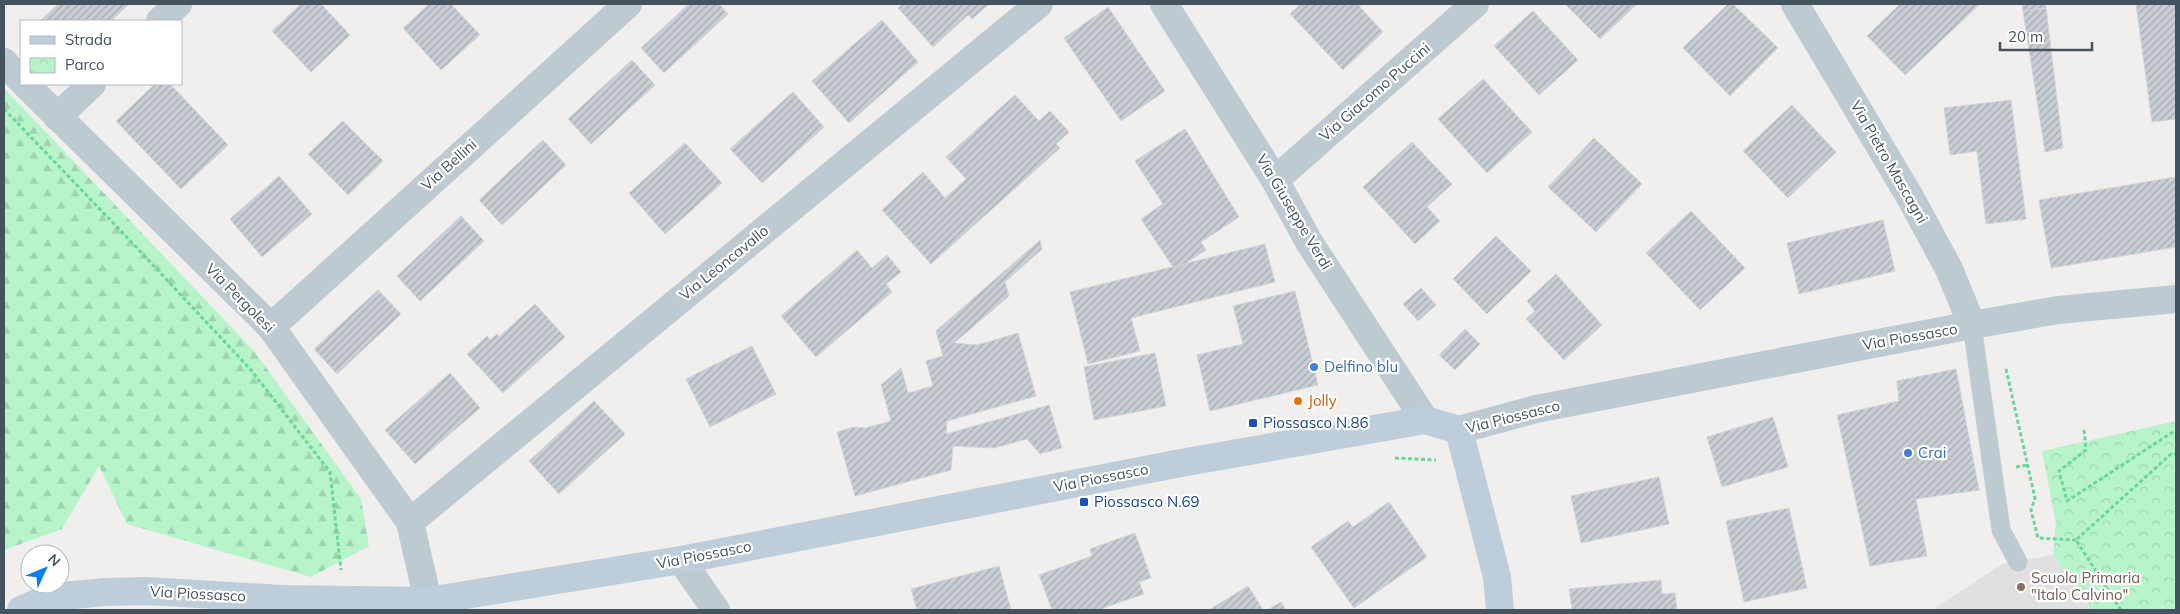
<svg xmlns="http://www.w3.org/2000/svg" width="2180" height="614" font-family="Mulish,sans-serif">
<style>
.education{fill:#e2dfe0}
.forest{fill:url(#forest-firs)}
.park{fill:url(#park-crowns)}
.building{fill:url(#building-hatch);stroke:#d1d4da}
.lines{fill:none;stroke-linecap:round;stroke-linejoin:round}
.path{stroke:#6bd69a;stroke-width:3;stroke-dasharray:4 2.5;stroke-linecap:butt}
.lane{stroke:#bdcad2;stroke-width:19}
.street{stroke:#bdcad2;stroke-width:28}
.secondary{stroke:#becdda;stroke-width:28}
.shop-dot{fill:#3f7fe0;stroke:#fff;stroke-width:2}
.food-dot{fill:#e8710a;stroke:#fff;stroke-width:2}
.transit-dot{fill:#1a4fb4;stroke:#fff;stroke-width:2}
.education-dot{fill:#8d6e63;stroke:#fff;stroke-width:2}
.labels{text-anchor:middle;stroke-width:4.5;stroke-linejoin:round;paint-order:stroke}
.street-label{font-size:15px;fill:#44535e;stroke:#fff}
.shop-label{font-size:15px;fill:#366cbe;stroke:#fff;text-anchor:start}
.food-label{font-size:15px;fill:#c56008;stroke:#fff;text-anchor:start}
.transit-label{font-size:15px;fill:#164399;stroke:#fff;text-anchor:start}
.education-label{font-size:15px;fill:#785e54;stroke:#fff;text-anchor:start}
</style>
<defs>
<pattern id="forest-firs" width="22" height="20" patternUnits="userSpaceOnUse" patternTransform="scale(1.25)"><rect width="22" height="20" fill="#b7f4ca"/><path d="M5 1l3.5 6h-7zM16 11l3.5 6h-7z" fill="#9fd3b0"/></pattern>
<pattern id="park-crowns" width="20" height="18" patternUnits="userSpaceOnUse" patternTransform="scale(1.25)"><rect width="20" height="18" fill="#b7f4ca"/><path d="M2 6a3 3 0 1 1 6 0M12 15a3 3 0 1 1 6 0" fill="none" stroke="#9fd3b0"/></pattern>
<pattern id="building-hatch" width="6" height="6" patternUnits="userSpaceOnUse" patternTransform="scale(1.25)"><rect width="6" height="6" fill="#c9ced4"/><path d="M-1 1l2-2M0 6l6-6M5 7l2-2" fill="none" stroke="#a5aaaf"/></pattern>
</defs>
<rect width="100%" height="100%" fill="#f1eeee"/>
<path class="education" d="M2053,555L2092,610H1932L2002,564Z"/>
<path class="forest" d="M4,88L255,352L361,499L369,546L311,577L127,524L99,466L62,529L4,550Z"/>
<path class="park" d="M2176,421V610H2092L2053,555L2056,524L2042,451Z"/>
<path class="building" d="M58,4H129L111,21H40Z
M301,4H321L350,35L311,72L272,31Z
M429,4H451L480,35L441,70L403,28Z
M689,4H719L728,14L664,73L641,48Z
M903,4H989L972,19L968,15L933,47L898,8Z
M1301,4H1362L1359,6L1383,32L1343,70L1290,14Z
M1565,4H1637L1600,39Z
M1728,4H1733L1778,48L1730,96L1683,48Z
M1900,4H1980L1905,75L1867,36Z
M2022,4H2046V8L2023,11Z
M2136,4H2176V119L2152,122Z
M1108,7L1165,91L1121,121L1064,38Z
M2046,8L2063,148L2045,152L2023,11Z
M1533,11L1578,60L1539,95L1494,46Z
M882,20L918,62L849,123L812,81Z
M632,60L655,85L591,144L568,119Z
M1483,79L1532,132L1487,173L1438,119Z
M155,84H170L228,145L181,189L116,121Z
M793,92L824,127L762,183L730,149Z
M1015,95L1039,121L1050,111L1069,132L1056,144L1060,148L931,264L882,210L923,172L945,198L966,179L946,157Z
M2011,100L2026,219L1986,224L1977,151L1950,155L1944,108Z
M1792,105L1836,152L1788,198L1743,151Z
M343,121L383,161L348,195L308,154Z
M1185,129L1239,217L1201,242L1206,250L1175,270L1141,219L1163,204L1135,161Z
M1594,138L1642,184L1596,232L1548,187Z
M543,140L566,165L502,225L479,200Z
M1412,142L1452,184L1427,207L1440,221L1415,244L1363,187Z
M685,143L722,183L665,234L629,193Z
M279,176L312,214L262,257L230,219Z
M2176,177V247L2051,268L2039,200Z
M1691,211L1745,268L1700,310L1646,253Z
M461,216L484,241L420,301L397,276Z
M1883,220L1895,271L1799,294L1787,243Z
M1496,236L1531,271L1487,314L1453,279Z
M1040,240L1042,249L1005,282L1009,296L954,343L977,345L1018,333L1036,396L947,421L946,434L1049,405L1062,448L1040,454L1027,439L994,448L953,446L951,470L855,496L837,432L853,427L865,428L891,421L881,385L901,368L908,393L933,386L926,361L943,356L936,331Z
M1265,244L1275,282L1131,318L1140,351L1088,364L1070,292Z
M857,250L872,268L887,255L901,272L886,284L892,292L816,357L781,316Z
M1556,274L1602,325L1564,360L1526,319L1535,311L1527,301Z
M1421,288L1436,305L1418,321L1403,304Z
M378,290L401,314L337,374L314,349Z
M1295,291L1318,385L1210,411L1197,355L1243,344L1233,306Z
M535,304L565,337L503,393L467,354L487,336L490,340L497,334L499,337Z
M1465,329L1480,344L1455,370L1439,355Z
M752,346L776,394L710,427L686,379Z
M1155,353L1166,406L1094,420L1084,367Z
M1956,369L1979,490L1916,499L1927,556L1870,566L1837,415L1899,401L1897,381Z
M450,373L480,408L415,464L385,430Z
M594,401L625,434L559,494L529,461Z
M1773,417L1788,467L1722,487L1707,437Z
M1659,477L1669,524L1581,543L1571,496Z
M1389,502L1427,557L1354,608L1311,547L1348,521L1353,527Z
M1789,508L1807,588L1744,602L1726,521Z
M1135,533L1151,578L1139,582L1144,594L1103,608V610H1052L1039,575L1092,556L1090,549Z
M999,566L1011,610H917L911,589Z
M1661,580L1662,594L1675,593L1677,610H1572L1569,589Z
M1248,586L1263,610H1209Z
M1281,602L1286,610H1267Z"/>
<g class="lines">
<path class="path" d="M4,109L138,249L251,370L330,472L341,570
M2006,369L2035,498L2031,510L2038,538L2076,540
M2084,430L2086,450L2059,471L2067,501L2176,430
M1395,458L1436,460
M2016,467L2028,465
M2121,610L2076,540L2171,454H2176"/>
<path class="lane" d="M1972,325L2001,530L2018,562"/>
<path class="street" d="M1164,4L1275,180L1309,242L1425,420
M1795,4L1910,197L1949,269L1972,325
M160,21L178,4
M4,62L21,80
M25,84L271,327L410,522L428,601
M57,117L92,84
M1275,180L1475,4
M271,327L628,4
M1459,430L1536,409L1972,325L2058,310L2176,299
M410,522L1039,4
M681,560L716,610"/>
<path class="secondary" d="M21,610L52,597L105,592L148,591L282,599L428,601L681,560L1181,463L1425,420L1459,430L1497,577L1500,610"/>
</g>
<g class="shop-dot">
<circle cx="1314" cy="367" r="5"/>
<circle cx="1908" cy="453" r="5"/>
</g>
<circle class="food-dot" cx="1298" cy="401" r="5"/>
<g class="transit-dot">
<rect x="1248" y="418" width="10" height="10" rx="2.5"/>
<rect x="1079" y="497" width="10" height="10" rx="2.5"/>
</g>
<circle class="education-dot" cx="2021" cy="587" r="5"/>
<g class="labels">
<g class="street-label">
<text transform="translate(1375 92) rotate(-41)" y="5">Via Giacomo Puccini</text>
<text transform="translate(1889 162) rotate(60)" y="5">Via Pietro Mascagni</text>
<text transform="translate(449 165) rotate(-42)" y="5">Via Bellini</text>
<text transform="translate(1294 212) rotate(59)" y="5">Via Giuseppe Verdi</text>
<text transform="translate(724 263) rotate(-39)" y="5">Via Leoncavallo</text>
<text transform="translate(240 298) rotate(45)" y="5">Via Pergolesi</text>
<text transform="translate(1910 337) rotate(-10)" y="5">Via Piossasco</text>
<text transform="translate(1513 417) rotate(-14)" y="5">Via Piossasco</text>
<text transform="translate(1101 478) rotate(-11)" y="5">Via Piossasco</text>
<text transform="translate(704 555) rotate(-11)" y="5">Via Piossasco</text>
<text transform="translate(198 594) rotate(3)" y="5">Via Piossasco</text>
</g>
<g class="shop-label">
<text x="1324" y="372">Delfino blu</text>
<text x="1918" y="458">Crai</text>
</g>
<g class="food-label">
<text x="1308" y="406">Jolly</text>
</g>
<g class="transit-label">
<text x="1263" y="428">Piossasco N.86</text>
<text x="1094" y="507">Piossasco N.69</text>
</g>
<g class="education-label">
<text x="2031" y="583">Scuola Primaria<tspan x="2031" dy="17">"Italo Calvino"</tspan></text>
</g>
</g>
<rect width="2180" height="614" fill="none" stroke="#44535e" stroke-width="10"/>
<rect x="20" y="20" width="162" height="65" fill="#ffffff" stroke="#b4babf"/>
<rect x="30" y="36" width="25" height="8" fill="#becdda" stroke="#b4babf"/>
<text x="65" y="45" font-size="15" fill="#44535e">Strada</text>
<rect x="30" y="58" width="25" height="15" fill="url(#park-crowns)" stroke="#b4babf"/>
<text x="65" y="70" font-size="15" fill="#44535e">Parco</text>
<g transform="translate(45 569) rotate(46)"><circle r="24" fill="#ffffff" stroke="#b4babf"/>
<path d="M0-4L9 19L0 12L-9 19Z" fill="#047df5"/>
<text y="-8" font-size="14" font-weight="bold" text-anchor="middle" fill="#44535e">N</text>
</g>
<path d="M2000 42v8h92v-8" fill="none" stroke="#44535e" stroke-width="2.5"/>
<text x="2008" y="42" font-size="15" fill="#44535e" stroke="#ffffff" stroke-width="4" paint-order="stroke">20 m</text>
</svg>
